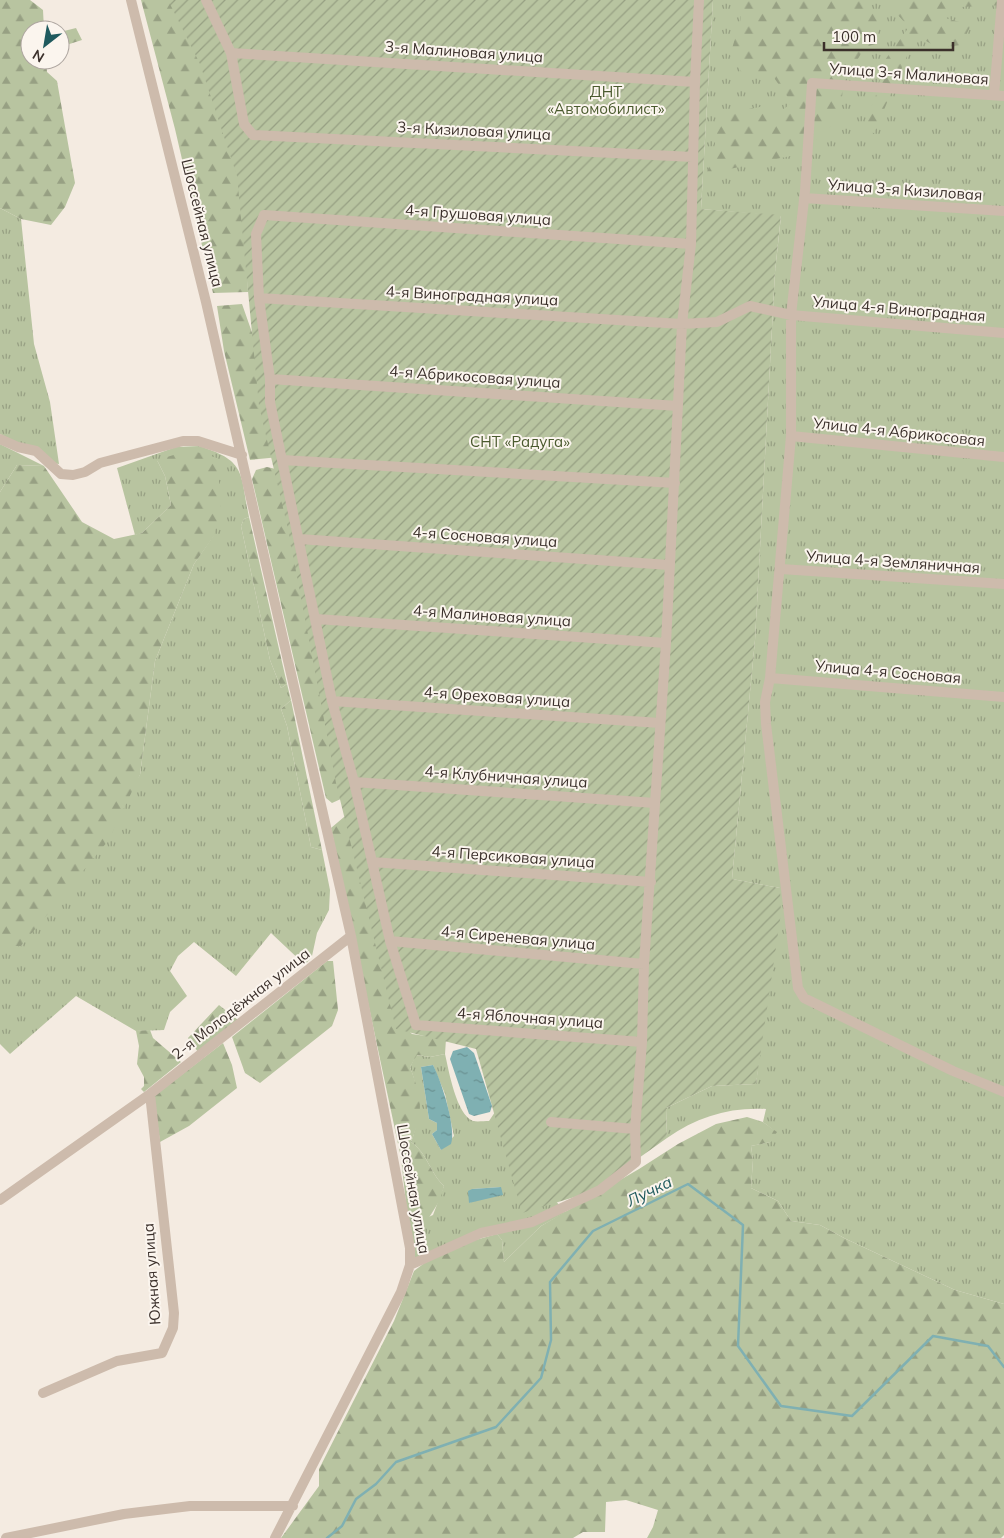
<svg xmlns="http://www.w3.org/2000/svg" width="1004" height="1538" font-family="Mulish,sans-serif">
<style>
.grass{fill:url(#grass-tufts);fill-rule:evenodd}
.forest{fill:url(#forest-firs)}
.garden{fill:url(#garden-furrows)}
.water{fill:url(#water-ripples)}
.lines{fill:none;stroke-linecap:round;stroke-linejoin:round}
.stream{stroke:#7fb0b2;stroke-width:2.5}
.street{stroke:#cdbbac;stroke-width:10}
.labels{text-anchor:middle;stroke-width:4;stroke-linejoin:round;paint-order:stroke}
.street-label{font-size:15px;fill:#3b302b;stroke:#fbf5ee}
.park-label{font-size:15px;fill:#4a5a2e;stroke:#fbf5ee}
.water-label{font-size:16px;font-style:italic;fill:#1f5a5e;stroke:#fbf5ee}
</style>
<defs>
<pattern id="grass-tufts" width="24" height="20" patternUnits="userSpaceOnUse" patternTransform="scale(1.25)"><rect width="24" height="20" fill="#b8c4a0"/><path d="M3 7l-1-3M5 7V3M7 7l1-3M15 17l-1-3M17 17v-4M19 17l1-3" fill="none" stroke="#97a083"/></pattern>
<pattern id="forest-firs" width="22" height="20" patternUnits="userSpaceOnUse" patternTransform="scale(1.25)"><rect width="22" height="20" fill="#b8c4a0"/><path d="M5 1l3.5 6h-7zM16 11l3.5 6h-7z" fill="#97a083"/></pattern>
<pattern id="garden-furrows" width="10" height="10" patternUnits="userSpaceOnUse" patternTransform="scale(1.25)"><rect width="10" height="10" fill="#b8c4a0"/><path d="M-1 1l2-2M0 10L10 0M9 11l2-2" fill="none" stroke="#97a083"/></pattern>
<pattern id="water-ripples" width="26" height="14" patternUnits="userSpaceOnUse" patternTransform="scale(1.25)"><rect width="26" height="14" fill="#7fb0b2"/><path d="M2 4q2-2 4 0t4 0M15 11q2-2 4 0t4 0" fill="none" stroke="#699091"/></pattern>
</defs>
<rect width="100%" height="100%" fill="#f4ebe1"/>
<path class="grass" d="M713,0H1004V1304L955,1290L846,1239L820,1225L791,1221L778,1201L751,1188L753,1160L751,1146L770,1142L776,1132L763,1122L766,1109C729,1107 697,1117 667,1138L666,1108L712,1086L756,1084L780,888L732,879L755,640L775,272L781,216L701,209Z
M0,208L21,219L34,344L50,402L59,464L52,463L0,434Z
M0,444L44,466L17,465L0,492Z
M199,446C247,461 240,473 249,517L244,519L241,526L270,660L281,688L287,684L291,700L281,709L287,726L311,847L322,850L330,890L329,910L317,933L312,956L305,965L271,933L236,976L194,942L178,956L170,971L187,996L170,1012L164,1030L136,1031L76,996L10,1054L0,1044V946H21L140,775L155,661L194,564L214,535L157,460L165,476L171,505L142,533L135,535L117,468L176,447Z
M445,1054C449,1071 456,1114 473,1121C477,1122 484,1121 489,1121L499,1106L536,1178L560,1206L524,1222L412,1259L401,1158L416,1186L422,1220L433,1215L444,1186C430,1173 428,1154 411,1142C421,1118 419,1090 410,1067L416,1055L430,1057ZM433,1065L445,1094L454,1136L441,1150L432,1134L437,1130V1123L429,1119L421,1067ZM501,1187L469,1203L472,1189Z
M570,1210L541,1226L504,1262L502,1240L497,1234Z"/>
<path class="forest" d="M0,0H30L43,10L44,30H30V60H46L47,72L57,81L75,183L65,207L51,225L21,219L0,208Z
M141,0H201L241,127L248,292L213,293L175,129Z
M741,0H863L877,17L879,43L865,47L844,82L839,119L800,154L706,174L713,159L718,120L732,112L765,106L778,113L792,103L772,75L743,74L730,55L741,19Z
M890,0H1004V5L961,7L941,17L971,25L961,45L938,48L916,35L874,133L862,131L876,95L885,60L909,27L896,13Z
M76,28L82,40L60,47V32Z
M242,304L255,341L279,457L250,460L224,351L217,306Z
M190,450L217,458L221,505L214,536L194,564L155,661L140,775L108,841L21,946H0V492L17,465L44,466L82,522L114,539L142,533L171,505L165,476L157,460Z
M267,467L280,470L343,798L332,803L326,798L252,479L256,470Z
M249,517L287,684L281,688L270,660L241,526L244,519Z
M291,700L322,850L311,847L287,726L281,709Z
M344,817H354L406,1028L412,1034L446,1039L445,1054L430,1057L417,1055L410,1067C422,1099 424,1110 411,1142C428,1154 430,1173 444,1186L440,1200L425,1224L422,1220L416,1186L401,1158L331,828Z
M327,961H333L338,1010L332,1026L260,1083L245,1073L232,1037Z
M219,1005L238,1020L198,1052L188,1038Z
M150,1030L153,1038L181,1062L144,1092L141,1089L144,1086V1077L137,1064L139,1046L136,1031Z
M223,1043L232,1065L237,1088L189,1126L160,1142L154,1096Z
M747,1117L763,1122L777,1132L771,1142L751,1146L753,1160L751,1188L778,1201L791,1221L820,1225L846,1239L955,1290L1004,1304V1535L1001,1538H647L653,1527L658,1510L626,1500L606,1502L605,1532H583L573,1538H281L319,1486V1469L394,1321L414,1271L427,1261L461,1244L497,1234L502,1240L504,1262L541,1226L639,1169L678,1144L716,1124Z"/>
<path class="garden" d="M168,0H713L701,209L781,215L775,272L755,640L732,879L780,888L781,913L756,1084L712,1086L666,1108L667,1138L591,1192L522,1213L476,1049L396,1029L336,783L288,529L259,406L237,176L200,64Z"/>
<path class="water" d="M467,1047L474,1053L492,1106L490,1112L474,1116L469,1114L450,1059L453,1051Z
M433,1065C441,1080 457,1129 451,1144L441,1150L432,1134L437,1130V1123L429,1119L421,1067Z
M501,1187L503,1195L469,1203L468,1191L472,1189Z"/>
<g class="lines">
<path class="stream" d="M327,1538L342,1526L356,1499L376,1484L396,1462L496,1427L541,1378L551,1340L550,1282L593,1231L688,1184L743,1225L738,1346L781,1406L852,1416L933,1336L988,1346L1004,1367"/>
<path class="street" d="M131,0L206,302L351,936L410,1248V1265L401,1292L275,1538
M206,0L231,53L244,124L253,135L693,157
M231,53L695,82
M994,95L1002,0
M1004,96L812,83L805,191L791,315V436L770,678L765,702L766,724L798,988L804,998L953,1071L1004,1092
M804,198L1004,211
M259,298L682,324L717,322L750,306L791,315L1004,333
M270,379L678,406
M791,436L1004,457
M0,439L18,447L36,451L61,474L73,475L85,472L100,463L183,441H198L242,455
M282,460L675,483
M299,539L669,565
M781,569L1004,584
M316,619L666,643
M770,678L1004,697
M332,701L660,723
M354,782L655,803
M372,862L651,882
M390,941L644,964
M642,1042L416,1025L390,941L354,782L332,701L270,402V379L259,298L256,234L264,215L691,244
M551,1122L635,1129
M0,1200L150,1094L351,936
M410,1265L481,1233L532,1222L600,1190L636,1162L635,1129L642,1042L644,964L666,643L682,324L691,244L695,82L699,0
M43,1393L117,1361L162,1353L173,1328L174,1313L150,1094
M6,1538L124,1514L190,1506H293"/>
</g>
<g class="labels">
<g class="street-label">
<text transform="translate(464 52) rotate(4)" y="5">3-я Малиновая улица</text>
<text transform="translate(909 74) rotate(4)" y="5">Улица 3-я Малиновая</text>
<text transform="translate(474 131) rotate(3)" y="5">3-я Кизиловая улица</text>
<text transform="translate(905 190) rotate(4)" y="5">Улица 3-я Кизиловая</text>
<text transform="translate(478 215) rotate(4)" y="5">4-я Грушовая улица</text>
<text transform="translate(202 223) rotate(76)" y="5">Шоссейная улица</text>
<text transform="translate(472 296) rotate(3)" y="5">4-я Виноградная улица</text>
<text transform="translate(899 309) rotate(5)" y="5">Улица 4-я Виноградная</text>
<text transform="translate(475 377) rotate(4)" y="5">4-я Абрикосовая улица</text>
<text transform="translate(899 432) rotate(6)" y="5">Улица 4-я Абрикосовая</text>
<text transform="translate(485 537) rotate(4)" y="5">4-я Сосновая улица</text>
<text transform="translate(893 562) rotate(4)" y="5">Улица 4-я Земляничная</text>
<text transform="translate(492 616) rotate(4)" y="5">4-я Малиновая улица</text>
<text transform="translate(888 672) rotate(5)" y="5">Улица 4-я Сосновая</text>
<text transform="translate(497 697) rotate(4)" y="5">4-я Ореховая улица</text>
<text transform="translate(506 777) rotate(4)" y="5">4-я Клубничная улица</text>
<text transform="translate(513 857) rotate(4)" y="5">4-я Персиковая улица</text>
<text transform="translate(518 938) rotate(5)" y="5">4-я Сиреневая улица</text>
<text transform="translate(241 1004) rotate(-38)" y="5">2-я Молодёжная улица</text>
<text transform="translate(530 1018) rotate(4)" y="5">4-я Яблочная улица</text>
<text transform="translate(413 1189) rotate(80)" y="5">Шоссейная улица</text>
<text transform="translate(152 1274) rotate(-94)" y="5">Южная улица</text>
</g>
<g class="park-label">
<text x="606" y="97">ДНТ<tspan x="606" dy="17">«Автомобилист»</tspan></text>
<text x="520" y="447">СНТ «Радуга»</text>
</g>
<g class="water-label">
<text transform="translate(649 1191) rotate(-26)" y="6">Лучка</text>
</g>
</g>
<g transform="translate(45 45) rotate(211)"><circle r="24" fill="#fbf5ee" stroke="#aea6a0"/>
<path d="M0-4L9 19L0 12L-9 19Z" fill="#1f5a5e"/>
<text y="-8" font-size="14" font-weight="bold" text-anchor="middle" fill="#3b302b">N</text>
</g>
<path d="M824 42v8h129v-8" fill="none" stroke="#3b302b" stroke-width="2.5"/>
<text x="832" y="42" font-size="15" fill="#3b302b" stroke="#fbf5ee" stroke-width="4" paint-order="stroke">100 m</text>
</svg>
